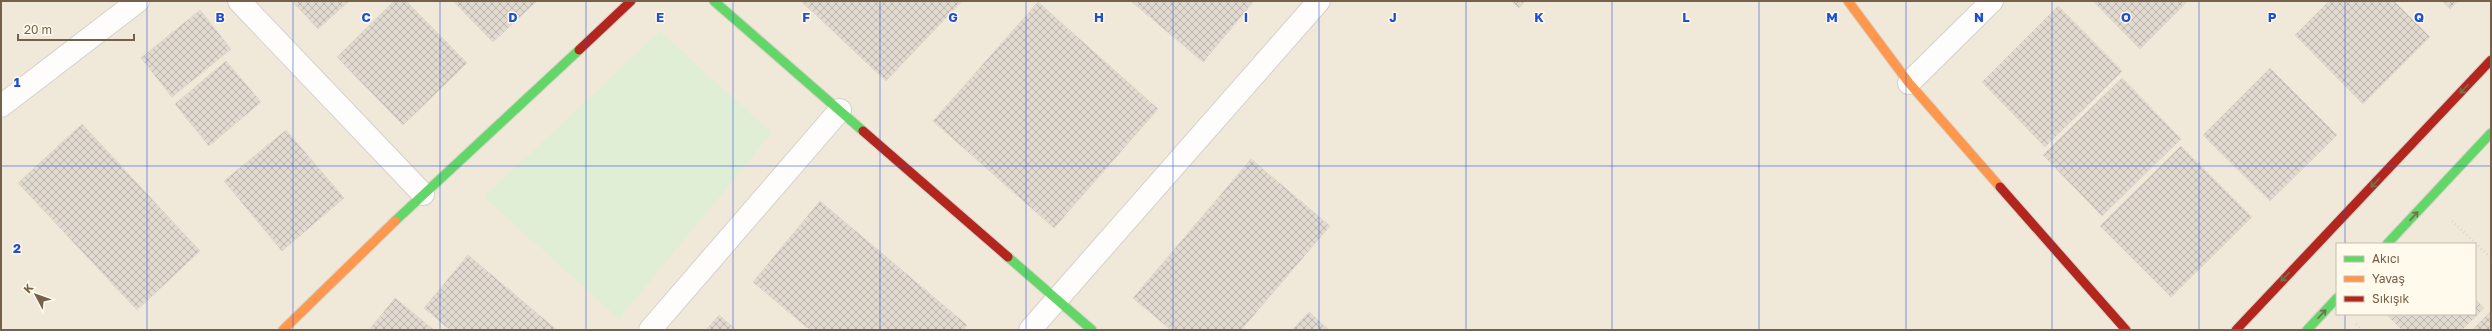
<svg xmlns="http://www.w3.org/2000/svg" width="2492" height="331" font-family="'Golos Text',sans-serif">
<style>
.residential{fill:#f0e8d9;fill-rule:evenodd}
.green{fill:#e1eed6}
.building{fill:url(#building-cross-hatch);stroke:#e0d8cd}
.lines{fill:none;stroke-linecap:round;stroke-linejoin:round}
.street-casing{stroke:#d6d1c9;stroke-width:24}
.fast-casing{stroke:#d7d1c9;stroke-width:11}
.slow-casing{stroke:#d7d1c9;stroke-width:11}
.jam-casing{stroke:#d7d1c9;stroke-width:11}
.path{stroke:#dad4ce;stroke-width:2.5;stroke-dasharray:1 3;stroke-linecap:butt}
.street{stroke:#fefdfc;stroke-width:22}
.fast{stroke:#63d668;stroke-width:9}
.slow{stroke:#ff974d;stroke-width:9}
.jam{stroke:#b3261e;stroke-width:9}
.oneway{stroke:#72724f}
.grid{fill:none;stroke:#1d4ed8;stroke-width:1;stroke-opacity:0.55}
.grid-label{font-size:13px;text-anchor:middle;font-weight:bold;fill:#1d4ed8;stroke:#fffaec;stroke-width:3;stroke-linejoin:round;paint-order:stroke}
</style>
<defs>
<pattern id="building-cross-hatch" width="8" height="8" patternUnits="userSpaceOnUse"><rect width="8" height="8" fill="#e1dad0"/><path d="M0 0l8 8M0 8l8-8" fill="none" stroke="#bbb4ab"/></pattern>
</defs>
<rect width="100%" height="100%" fill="#f7f4eb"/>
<path class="residential" d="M1,1H2491V330H1ZM2337,244H2475V314H2337Z"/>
<path class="green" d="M660,31L772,133L619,319L484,197Z"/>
<path class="building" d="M292,1H349L318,29Z
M394,1H406L467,63L403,125L337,57Z
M453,1H537L493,42Z
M801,1H962L886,81Z
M1131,1H1254L1203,62Z
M1511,1H1525L1519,8Z
M2093,1H2188L2140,49Z
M2329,1H2394L2430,37L2363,104L2295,35Z
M2442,1H2458L2450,9Z
M1038,2L1158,109L1054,228L933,121Z
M2058,6L2122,71L2045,147L1982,82Z
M200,10L231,49L172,97L141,58Z
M226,61L261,102L209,146L175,104Z
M2270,68L2337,135L2270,201L2203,135Z
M2122,78L2181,139L2102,216L2043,155Z
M82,124L200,251L137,310L18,183Z
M286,130L344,198L282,251L224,181Z
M2181,146L2252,217L2171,297L2100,226Z
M1251,159L1330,226L1241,330H1171L1133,298Z
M820,201L967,325L963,330H810L753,282Z
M468,255L557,330H450L424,308Z
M395,298L434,330H369Z
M2475,299L2484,308L2462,330H2402L2388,316L2475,314Z
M1309,312L1329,330H1292Z
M2490,312L2491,330H2472Z
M719,315L736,330H706Z"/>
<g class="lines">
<defs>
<path id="street" d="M239,1L423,194
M1909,83L1992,1
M1,106L138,1
M650,330L840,110
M1030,330L1319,1"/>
<path id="fast" d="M714,1L863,131
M395,221L579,50
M2387,244L2491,133
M1008,257L1092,330
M2307,330L2337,298"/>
<path id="slow" d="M1848,1L1909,83L2000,187
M283,330L395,221"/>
<path id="jam" d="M579,50L631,1
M863,131L1008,257
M2000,187L2126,330
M2236,330L2491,60"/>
</defs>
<use href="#street" class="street-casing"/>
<use href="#fast" class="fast-casing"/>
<use href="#slow" class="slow-casing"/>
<use href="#jam" class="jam-casing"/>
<path class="path" d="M2452,221L2491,258
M2356,324L2363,330"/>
<use href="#street" class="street"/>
<use href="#fast" class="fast"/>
<use href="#slow" class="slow"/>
<use href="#jam" class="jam"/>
</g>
<defs><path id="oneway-shaft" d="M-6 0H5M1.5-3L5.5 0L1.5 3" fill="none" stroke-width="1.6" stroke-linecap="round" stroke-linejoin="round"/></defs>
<g class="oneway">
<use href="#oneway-shaft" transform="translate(2464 89) rotate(133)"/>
<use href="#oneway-shaft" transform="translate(2375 183) rotate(133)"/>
<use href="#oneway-shaft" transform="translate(2414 216) rotate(-47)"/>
<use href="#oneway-shaft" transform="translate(2285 277) rotate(133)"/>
<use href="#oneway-shaft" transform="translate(2322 314) rotate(-47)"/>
</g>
<path class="grid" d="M147,1V330M293,1V330M440,1V330M586,1V330M733,1V330M880,1V330M1026,1V330M1173,1V330M1319,1V330M1466,1V330M1612,1V330M1759,1V330M1906,1V330M2052,1V330M2199,1V330M2345,1V244M1,166H2491M2345,314V330"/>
<g class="grid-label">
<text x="220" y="22">B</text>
<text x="366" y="22">C</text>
<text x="513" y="22">D</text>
<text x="660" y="22">E</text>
<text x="806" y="22">F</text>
<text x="953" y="22">G</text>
<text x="1099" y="22">H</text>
<text x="1246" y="22">I</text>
<text x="1393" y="22">J</text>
<text x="1539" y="22">K</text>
<text x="1686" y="22">L</text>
<text x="1832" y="22">M</text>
<text x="1979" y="22">N</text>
<text x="2126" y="22">O</text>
<text x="2272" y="22">P</text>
<text x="2419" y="22">Q</text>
<text x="17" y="87">1</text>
<text x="17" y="253">2</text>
</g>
<rect width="2492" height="331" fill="none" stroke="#75604b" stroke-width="4"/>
<rect x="2336" y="243" width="140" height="72" fill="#fffaec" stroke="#c8bcac"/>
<rect x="2344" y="256" width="20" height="6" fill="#63d668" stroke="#c8bcac"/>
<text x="2372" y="263" font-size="12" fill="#75604b">Akıcı</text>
<rect x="2344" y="276" width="20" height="6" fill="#ff974d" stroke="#c8bcac"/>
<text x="2372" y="283" font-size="12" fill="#75604b">Yavaş</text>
<rect x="2344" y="296" width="20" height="6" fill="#b3261e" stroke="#c8bcac"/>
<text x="2372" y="303" font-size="12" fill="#75604b">Sıkışık</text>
<g transform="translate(36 295) rotate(311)" stroke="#fffaec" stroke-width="3" paint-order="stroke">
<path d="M0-3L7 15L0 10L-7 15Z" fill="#75604b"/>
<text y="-6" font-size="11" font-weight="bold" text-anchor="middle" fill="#75604b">K</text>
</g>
<path d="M18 34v6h116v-6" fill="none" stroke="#75604b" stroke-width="2"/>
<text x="24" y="34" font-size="12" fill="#75604b" stroke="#fffaec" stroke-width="3" paint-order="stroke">20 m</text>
</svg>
